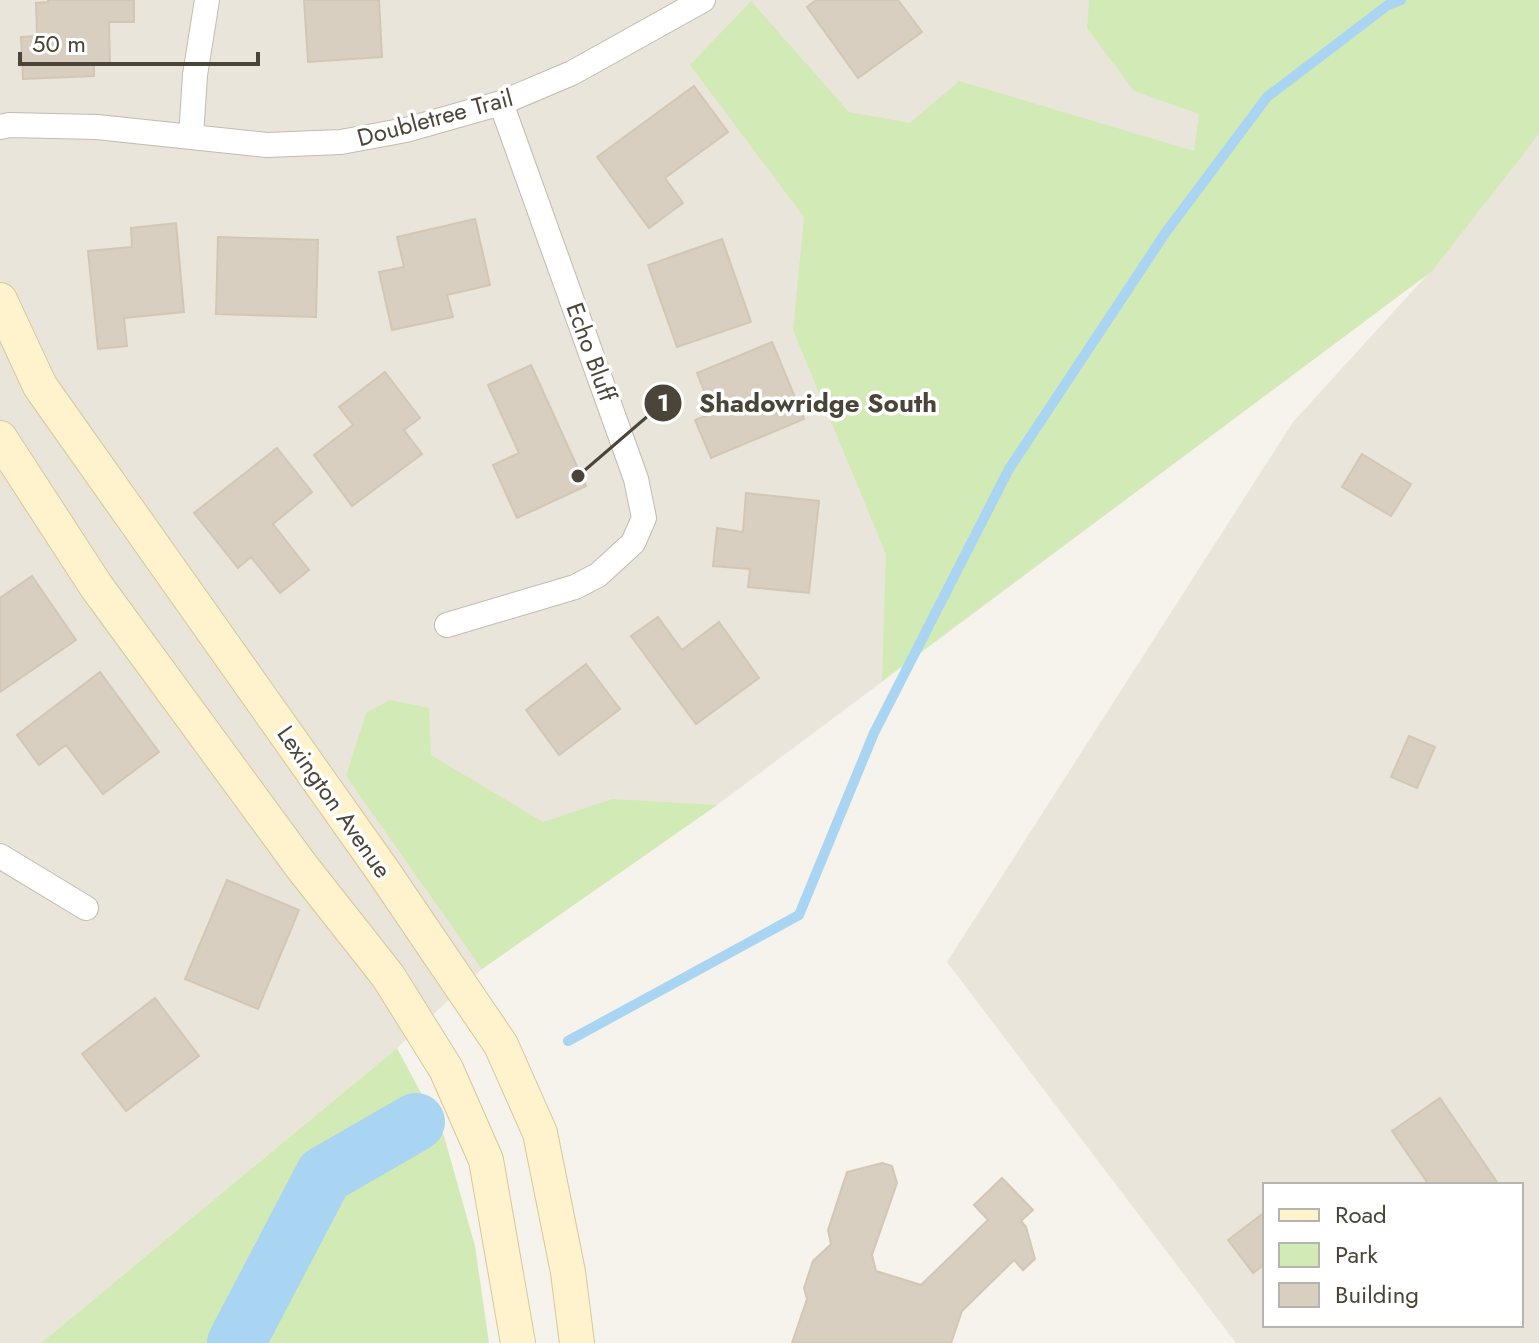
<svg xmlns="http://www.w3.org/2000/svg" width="1539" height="1343" font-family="Jost,sans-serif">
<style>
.residential{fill:#eae5da;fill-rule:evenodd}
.green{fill:#d2eab5}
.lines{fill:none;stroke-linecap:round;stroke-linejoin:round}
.stream{stroke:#a9d4f2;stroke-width:10}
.river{stroke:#a9d4f2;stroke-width:58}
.building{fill:#d8cfc1;stroke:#d3c7b4;stroke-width:2}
.street-casing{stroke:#c2bbae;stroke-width:26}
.secondary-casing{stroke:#d6c79b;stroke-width:36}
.street{stroke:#fff;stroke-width:24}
.secondary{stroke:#fff3cd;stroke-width:34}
.labels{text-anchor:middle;stroke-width:7;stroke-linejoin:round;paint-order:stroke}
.street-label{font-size:24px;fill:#4b4439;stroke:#fff}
.leader{fill:none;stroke:#4b4439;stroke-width:3}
.callout-dot{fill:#4b4439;stroke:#fff;stroke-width:3}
.mark-label{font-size:24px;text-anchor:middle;font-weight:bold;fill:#fff}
.callout-label{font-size:26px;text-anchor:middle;font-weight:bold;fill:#4b4439;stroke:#fff;stroke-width:7;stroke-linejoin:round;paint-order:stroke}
</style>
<rect width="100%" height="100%" fill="#f6f3ec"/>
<path class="residential" d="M0,0H1539V1343H1236L947,962L1293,422L1427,275L717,805L482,969L397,1048L41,1343H0ZM1265,1185H1521V1325H1265Z"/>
<path class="green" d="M1089,0H1539V134L1432,271L882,681L886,554L793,330L804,217L690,65L751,1L849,112L910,123L959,81L1194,151L1199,114L1134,91L1087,28Z
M390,700L429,708L431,755L543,822L612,799L717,805L482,969L346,776L366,713Z
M397,1048L444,1136L475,1246L489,1343H41Z"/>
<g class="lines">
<path class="stream" d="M568,1041L799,915L874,733L1009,469L1166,232L1267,97L1388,5L1401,0"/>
<path class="river" d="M236,1343L324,1175L416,1122"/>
</g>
<path class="building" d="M48,0H134V22H109L110,63H94V76L23,79L21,37L37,36L36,3L48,2Z
M304,0H379L382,57L308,62Z
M816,0H898L922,32L858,78L807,7Z
M694,86L728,132L665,178L683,203L649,228L597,157Z
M475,219L490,285L447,295L453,317L392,330L379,272L404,267L397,237Z
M176,223L184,312L124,318L127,346L98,349L88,251L132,247L131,228Z
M218,237L318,240L316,317L216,314Z
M722,239L751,322L677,347L648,265Z
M772,342L804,419L711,458L695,420L713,413L697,373Z
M531,365L586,486L517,518L493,465L519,453L488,385Z
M385,372L420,418L404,430L422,454L352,506L314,455L353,425L339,407Z
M277,448L312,492L273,524L309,570L280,593L251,557L238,568L194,513Z
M1362,454L1411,484L1391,516L1342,487Z
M746,493L819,501L809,593L748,587L750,569L713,566L717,528L743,532Z
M32,576L76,640L0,692V598Z
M658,617L682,650L719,622L759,678L696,724L631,636Z
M586,664L620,709L559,755L526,710Z
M100,672L159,752L103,794L66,745L39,765L17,735Z
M1409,736L1435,747L1417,788L1391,777Z
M227,880L299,910L258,1009L185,979Z
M155,998L199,1056L126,1111L82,1054Z
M1440,1098L1499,1185H1429L1392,1131Z
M882,1163L892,1166L897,1183L872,1255L876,1271L921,1285L988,1220L974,1205L1002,1178L1033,1210L1021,1221L1026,1227L1035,1259L1023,1270L1014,1260L962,1311L951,1343H792L807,1299L804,1288L813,1261L831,1244L828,1230L847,1172Z
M1265,1212V1264L1253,1273L1228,1240Z"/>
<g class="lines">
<defs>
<path id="street" d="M0,127L9,125L97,127L267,145L341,142L406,130L501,103L572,73L703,0
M191,137L195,75L207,0
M447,625L575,587L598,575L633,543L644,518L636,479L501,103
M0,856L86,908"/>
<path id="secondary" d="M0,300L40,386L385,874L501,1045L540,1133L568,1272L577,1343
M0,438L96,586L302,867L388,976L446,1069L486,1160L518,1343"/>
</defs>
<use href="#street" class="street-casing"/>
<use href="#secondary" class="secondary-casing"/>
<use href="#street" class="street"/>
<use href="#secondary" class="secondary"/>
</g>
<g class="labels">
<g class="street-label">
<text transform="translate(435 118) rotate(-15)" y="8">Doubletree Trail</text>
<text transform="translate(591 352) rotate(70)" y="8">Echo Bluff</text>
<text transform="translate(334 802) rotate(55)" y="8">Lexington Avenue</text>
</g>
</g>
<path class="leader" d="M578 476L663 403"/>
<g class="callout-dot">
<circle cx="578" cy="476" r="8"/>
<circle cx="663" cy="403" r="20"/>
</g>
<g class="mark-label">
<text x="663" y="411">1</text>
</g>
<g class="callout-label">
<text x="818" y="412">Shadowridge South</text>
</g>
<rect x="1263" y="1183" width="260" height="144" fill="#ffffff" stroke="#b7b4b0" stroke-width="2"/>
<rect x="1279" y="1209" width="40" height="12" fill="#fff3cd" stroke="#b7b4b0" stroke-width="2"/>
<text x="1335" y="1223" font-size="24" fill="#4b4439">Road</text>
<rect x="1279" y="1243" width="40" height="24" fill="#d2eab5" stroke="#b7b4b0" stroke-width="2"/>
<text x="1335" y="1263" font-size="24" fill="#4b4439">Park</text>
<rect x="1279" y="1283" width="40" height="24" fill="#d8cfc1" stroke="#b7b4b0" stroke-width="2"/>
<text x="1335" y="1303" font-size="24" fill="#4b4439">Building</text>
<path d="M20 52v12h238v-12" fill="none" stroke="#4b4439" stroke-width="4"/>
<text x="32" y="52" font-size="24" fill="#4b4439" stroke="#ffffff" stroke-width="6" paint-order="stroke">50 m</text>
</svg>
